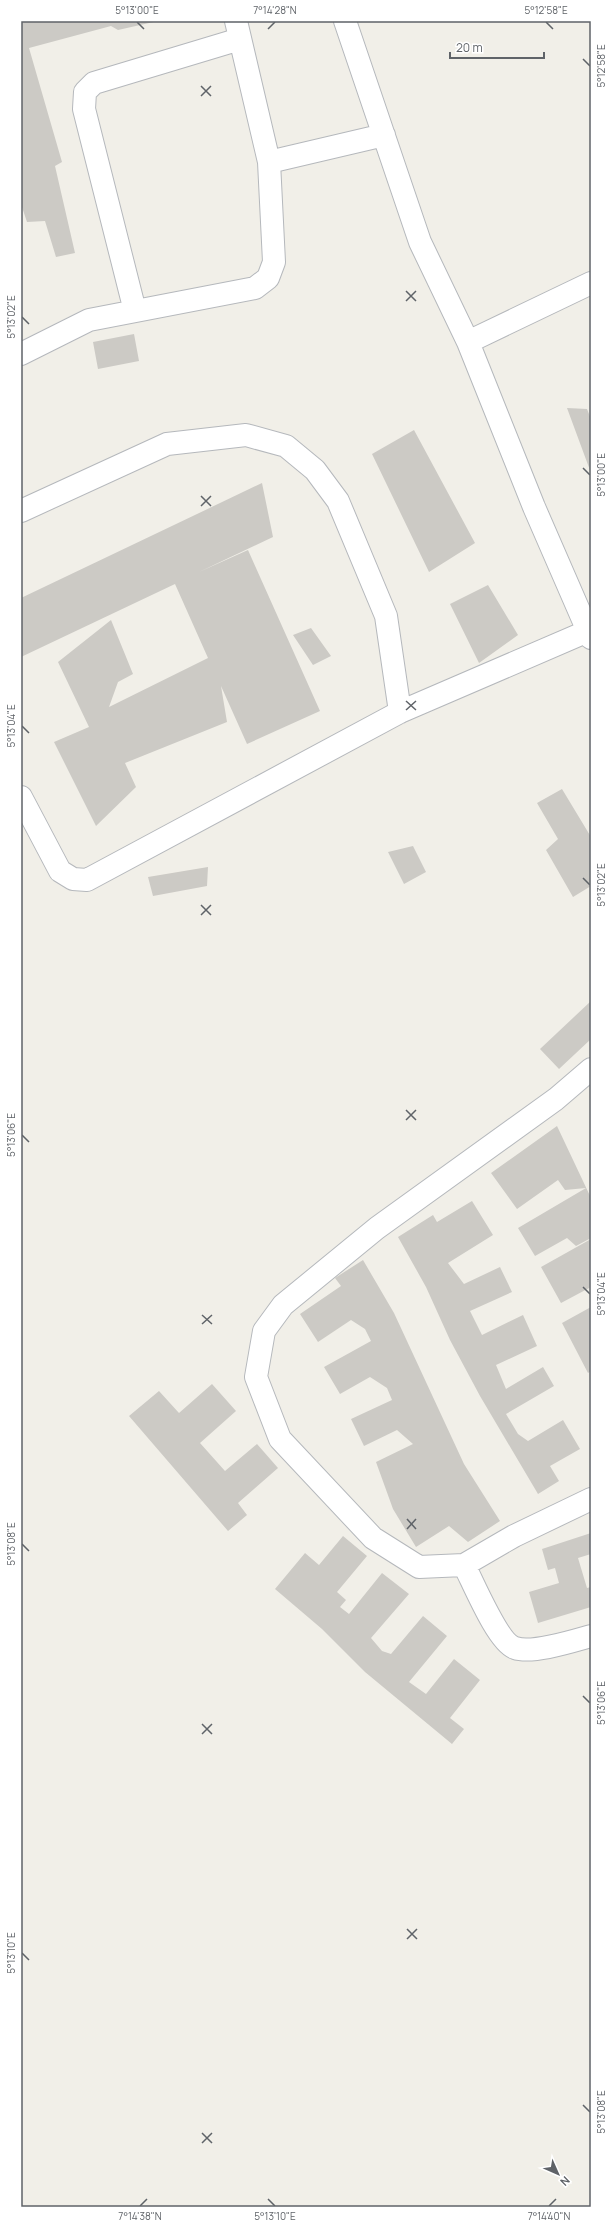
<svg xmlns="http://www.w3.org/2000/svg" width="612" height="2228" font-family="Manrope,sans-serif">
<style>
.building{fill:#cccac5}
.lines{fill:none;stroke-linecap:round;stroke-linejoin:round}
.minor-casing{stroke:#b5b8bc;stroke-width:24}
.minor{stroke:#fff;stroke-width:22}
.ticks{fill:none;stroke:#5f6368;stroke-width:1.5}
.neatline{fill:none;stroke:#5f6368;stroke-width:1.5}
.ticks-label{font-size:10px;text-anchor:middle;fill:#5f6368}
</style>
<rect width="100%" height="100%" fill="#f1efe8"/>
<path class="building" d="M21,21H158L118,30L111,26L29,48L62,162L55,166L75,253L56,257L45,221L27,222L21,204Z
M134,334L139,361L98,369L93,342Z
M567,408L587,409L591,419V473Z
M414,430L475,543L429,572L372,454Z
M262,483L273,537L199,572L248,550L320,711L247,744L221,686L227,722L125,763L136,787L96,826L54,742L89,727L58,662L111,620L133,674L118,682L109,707L208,658L175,584L21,657V598Z
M488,585L518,635L479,663L450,604Z
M311,628L331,656L313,665L293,635Z
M562,789L591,837V886L573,897L546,850L558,839L537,803Z
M413,846L426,872L404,884L388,852Z
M208,867L207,886L153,896L148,877Z
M591,1001V1039L559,1069L540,1049Z
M557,1126L591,1198V1238L576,1246L567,1238L535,1256L518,1228L586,1188L565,1190L558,1180L517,1209L491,1173Z
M472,1201L493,1235L448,1263L464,1284L500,1267L512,1292L470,1311L482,1335L523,1315L537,1346L496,1365L506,1389L543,1367L554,1386L506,1414L518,1434L528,1441L563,1420L580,1449L550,1466L559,1481L538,1494L480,1396L450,1340L426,1287L398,1237L433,1215L437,1222Z
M591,1239V1287L561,1303L541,1267Z
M363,1260L394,1313L464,1464L500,1521L468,1542L449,1526L416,1547L393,1509L376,1462L413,1444L397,1430L364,1446L351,1419L392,1400L387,1388L370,1377L340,1394L324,1367L371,1341L365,1329L351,1320L318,1342L300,1314L341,1286L335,1278Z
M591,1307V1371L588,1373L562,1323Z
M212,1384L236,1411L200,1443L225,1471L257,1444L278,1468L238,1503L247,1515L228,1531L129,1416L159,1391L179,1413Z
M591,1533V1554L578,1558L587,1588L591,1587V1607L538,1623L529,1592L559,1583L555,1568L548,1570L542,1549Z
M343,1536L367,1556L337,1592L346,1600L340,1607L349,1614L382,1573L409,1594L371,1638L382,1651L391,1654L423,1616L447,1636L409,1682L426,1694L454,1659L480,1680L450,1718L464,1729L452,1744L365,1672L322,1629L275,1589L305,1553L319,1565Z"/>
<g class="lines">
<defs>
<path id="minor" d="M236,21L269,162
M345,21L420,242L468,342L534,507L591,638
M135,311L84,109L85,92L94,83L240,39
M468,342L591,283
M21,354L89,320L255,288L268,278L274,262L269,162L384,135
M21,511L167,444L246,435L286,446L315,470L338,501L386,616L400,712
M21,797L60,871L73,879L87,880L400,712L588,631
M591,1069L556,1099L377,1228L283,1305L264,1331L256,1377L280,1439L373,1538L419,1567L464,1565L514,1536L591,1499
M464,1565C473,1582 498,1643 515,1648C533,1654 573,1641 591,1636"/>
</defs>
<use href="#minor" class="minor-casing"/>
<use href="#minor" class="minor"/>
</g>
<path class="ticks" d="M137,22L144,29M546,22L553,29M268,29L275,22M583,59L590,66M201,86L211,96M201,96L211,86M406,291L416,301M406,301L416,291M22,317L29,324M583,468L590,475M201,496L211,506M201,506L211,496M406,701L416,710M406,710L416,701M22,726L29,733M583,878L590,885M201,905L211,915M201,915L211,905M406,1110L416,1120M406,1120L416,1110M22,1135L29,1142M583,1287L590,1294M202,1315L212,1324M202,1324L212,1315M407,1519L416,1529M407,1529L416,1519M22,1544L29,1551M583,1696L590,1703M202,1724L212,1734M202,1734L212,1724M407,1929L417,1939M407,1939L417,1929M22,1953L29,1960M583,2105L590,2112M202,2133L212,2143M202,2143L212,2133M268,2199L275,2206M140,2206L147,2199M549,2206L556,2199"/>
<rect width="612" height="2228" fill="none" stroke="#ffffff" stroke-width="44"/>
<g transform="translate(558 2174) rotate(135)" stroke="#ffffff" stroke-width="3" paint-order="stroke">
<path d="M0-3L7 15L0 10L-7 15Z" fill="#5f6368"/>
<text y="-6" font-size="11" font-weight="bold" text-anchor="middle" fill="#5f6368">N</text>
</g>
<path d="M450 52v6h94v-6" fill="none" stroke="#5f6368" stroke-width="2"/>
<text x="456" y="52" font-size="12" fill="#5f6368" stroke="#ffffff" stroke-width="3" paint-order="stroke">20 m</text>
<rect x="22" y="22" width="568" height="2184" class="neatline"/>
<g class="ticks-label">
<text x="137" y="14">5°13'00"E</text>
<text x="275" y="14">7°14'28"N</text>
<text x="546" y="14">5°12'58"E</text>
<text transform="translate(601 66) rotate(-90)" y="4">5°12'58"E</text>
<text transform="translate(11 317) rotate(-90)" y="4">5°13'02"E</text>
<text transform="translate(601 475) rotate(-90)" y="4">5°13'00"E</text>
<text transform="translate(11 726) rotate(-90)" y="4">5°13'04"E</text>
<text transform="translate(601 885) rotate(-90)" y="4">5°13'02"E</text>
<text transform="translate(11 1135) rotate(-90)" y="4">5°13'06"E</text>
<text transform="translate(601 1294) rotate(-90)" y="4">5°13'04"E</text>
<text transform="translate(11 1544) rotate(-90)" y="4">5°13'08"E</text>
<text transform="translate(601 1703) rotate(-90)" y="4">5°13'06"E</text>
<text transform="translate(11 1953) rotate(-90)" y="4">5°13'10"E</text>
<text transform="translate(601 2112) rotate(-90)" y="4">5°13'08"E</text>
<text x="140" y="2220">7°14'38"N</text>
<text x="275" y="2220">5°13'10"E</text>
<text x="549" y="2220">7°14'40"N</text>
</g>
</svg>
